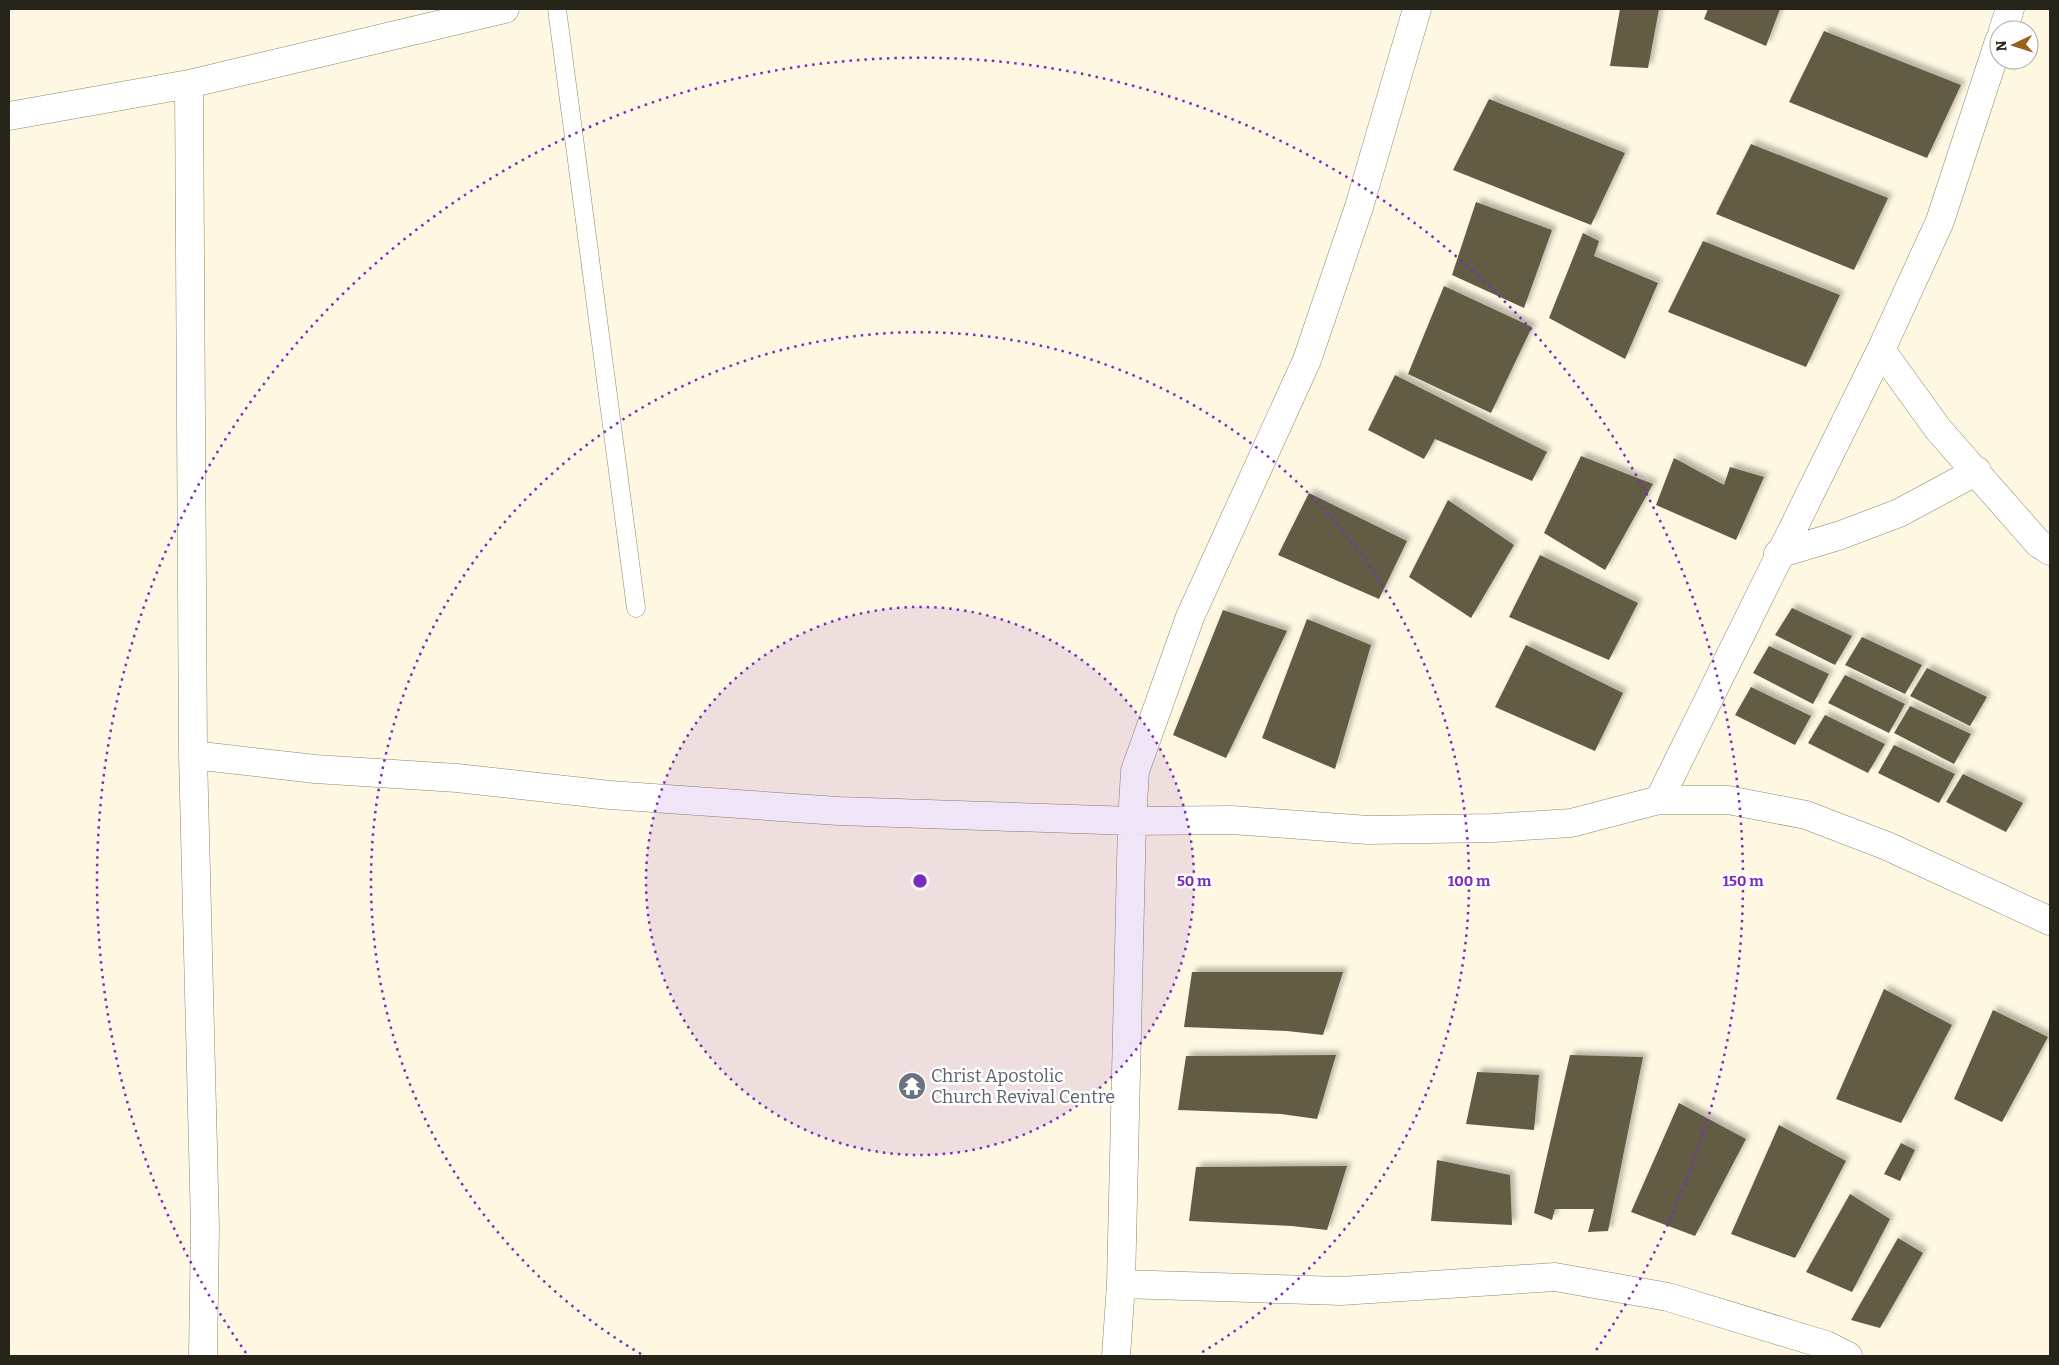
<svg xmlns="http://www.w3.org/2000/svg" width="2059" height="1365" font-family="Bitter,serif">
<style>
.building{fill:#635c45;filter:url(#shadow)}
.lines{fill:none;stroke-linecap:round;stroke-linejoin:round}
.service-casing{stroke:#8d866e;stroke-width:19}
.minor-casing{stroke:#8d866e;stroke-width:29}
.service{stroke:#fff;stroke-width:18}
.minor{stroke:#fff;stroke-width:28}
.ring{fill:none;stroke:#7b2cbf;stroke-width:2.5;stroke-dasharray:2.5 5}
.labels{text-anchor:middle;stroke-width:5;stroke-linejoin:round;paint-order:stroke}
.worship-label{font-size:18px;fill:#5b616d;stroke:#fff;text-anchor:start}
.centre{fill:#7b2cbf;stroke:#fff;stroke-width:2.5}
.ring-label{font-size:15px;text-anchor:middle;font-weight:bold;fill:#7b2cbf;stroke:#fff;stroke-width:5;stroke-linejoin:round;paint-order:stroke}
</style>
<defs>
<filter id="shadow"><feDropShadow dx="4.5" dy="-4.5" stdDeviation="2.5" flood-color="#0004"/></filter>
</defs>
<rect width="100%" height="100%" fill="#fef8e3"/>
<path class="building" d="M1620,9H1659L1648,68L1610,66Z
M1708,9H1780L1766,46L1704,19Z
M1824,31L1961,85L1927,158L1789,102Z
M1489,99L1625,153L1591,225L1453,170Z
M1751,144L1888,198L1854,270L1716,214Z
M1476,202L1552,230L1524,308L1452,275Z
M1583,233L1599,241L1594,256L1658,283L1625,359L1549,318Z
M1703,241L1840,295L1806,367L1668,312Z
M1444,286L1532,327L1491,413L1408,374Z
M1395,375L1547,452L1532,481L1435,439L1424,459L1368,430Z
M1581,456L1653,484L1605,570L1544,533Z
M1674,458L1724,485L1730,467L1764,477L1736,540L1656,505Z
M1309,493L1407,541L1379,599L1278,555Z
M1448,500L1514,545L1471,618L1409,577Z
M1540,555L1638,603L1609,660L1509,617Z
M1792,608L1852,636L1835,665L1775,635Z
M1223,610L1287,631L1226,758L1173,735Z
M1307,619L1371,645L1335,769L1262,738Z
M1862,637L1922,665L1905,694L1845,665Z
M1526,645L1623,693L1595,751L1495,707Z
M1769,646L1829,674L1813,704L1753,673Z
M1927,668L1987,697L1970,726L1910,696Z
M1845,675L1905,704L1889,733L1828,703Z
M1751,687L1811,716L1795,745L1735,715Z
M1910,706L1971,734L1954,764L1894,733Z
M1825,715L1885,744L1868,773L1808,743Z
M1894,745L1955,774L1939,803L1878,773Z
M1963,774L2023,803L2006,832L1946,802Z
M1192,972H1343L1323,1035L1287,1031L1184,1027Z
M1884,989L1952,1025L1901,1123L1836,1099Z
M1993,1010L2048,1037L2002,1122L1954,1099Z
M1336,1055L1317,1119L1281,1114L1178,1110L1186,1056Z
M1570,1055L1643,1057L1608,1231L1588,1232L1594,1209H1555L1552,1220L1534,1213Z
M1477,1072L1539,1075L1534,1130L1466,1124Z
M1679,1103L1746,1139L1695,1236L1631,1212Z
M1779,1125L1846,1161L1795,1258L1731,1234Z
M1901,1143L1915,1150L1900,1181L1884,1174Z
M1437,1160L1510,1175L1512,1225L1431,1221Z
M1347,1166L1327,1230L1292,1226L1189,1221L1196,1167Z
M1850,1194L1890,1219L1852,1292L1806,1272Z
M1898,1238L1923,1253L1880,1328L1851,1320Z"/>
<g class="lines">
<defs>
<path id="service" d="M557,9L636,608"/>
<path id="minor" d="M2003,30L2010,9
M189,84L193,755L205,1227L203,1356
M9,116L189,84L505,9
M1881,350L1938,429L2038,543L2050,551
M1778,554L1841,535L1899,513L1977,471
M193,755L315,769L457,778L610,795L838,811L1132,821L1135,771L1190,617L1307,360L1359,207L1417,9
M1659,800L1881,350L1940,221L1999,41
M1121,1284L1132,821L1232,820L1368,830L1493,828L1571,823L1659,800H1728L1806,815L1887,846L2050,921
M1116,1356L1121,1284L1341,1291L1555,1277L1668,1297L1826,1345L1848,1356"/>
</defs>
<use href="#service" class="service-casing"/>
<use href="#minor" class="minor-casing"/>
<use href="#service" class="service"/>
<use href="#minor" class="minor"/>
</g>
<circle cx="920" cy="881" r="274" fill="#7b2cbf" fill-opacity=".12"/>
<g class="ring">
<circle cx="920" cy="881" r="274"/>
<path d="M641 1354A549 549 0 1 1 1199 1354"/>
<path d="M246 1353A823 823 0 1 1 1594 1353"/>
</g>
<defs>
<symbol id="temple-disc" viewBox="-11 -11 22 22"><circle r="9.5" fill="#6b7280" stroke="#fff"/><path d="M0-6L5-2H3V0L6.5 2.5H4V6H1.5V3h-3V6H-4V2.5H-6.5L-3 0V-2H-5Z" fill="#fff"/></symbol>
</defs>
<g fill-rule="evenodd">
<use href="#temple-disc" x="896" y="1070" width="32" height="32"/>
</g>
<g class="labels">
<g class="worship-label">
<text x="931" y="1082">Christ Apostolic<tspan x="931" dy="21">Church Revival Centre</tspan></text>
</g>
</g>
<circle cx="920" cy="881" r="8" class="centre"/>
<g class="ring-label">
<text x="1194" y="886">50 m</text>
<text x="1469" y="886">100 m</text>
<text x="1743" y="886">150 m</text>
</g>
<rect width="2059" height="1365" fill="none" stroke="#27241a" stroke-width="20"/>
<g transform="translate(2014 45) rotate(266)"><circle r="24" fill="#ffffff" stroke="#a9a7a3"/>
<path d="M0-4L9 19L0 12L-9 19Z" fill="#99611d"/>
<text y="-8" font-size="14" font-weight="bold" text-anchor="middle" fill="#27241a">N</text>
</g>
</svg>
